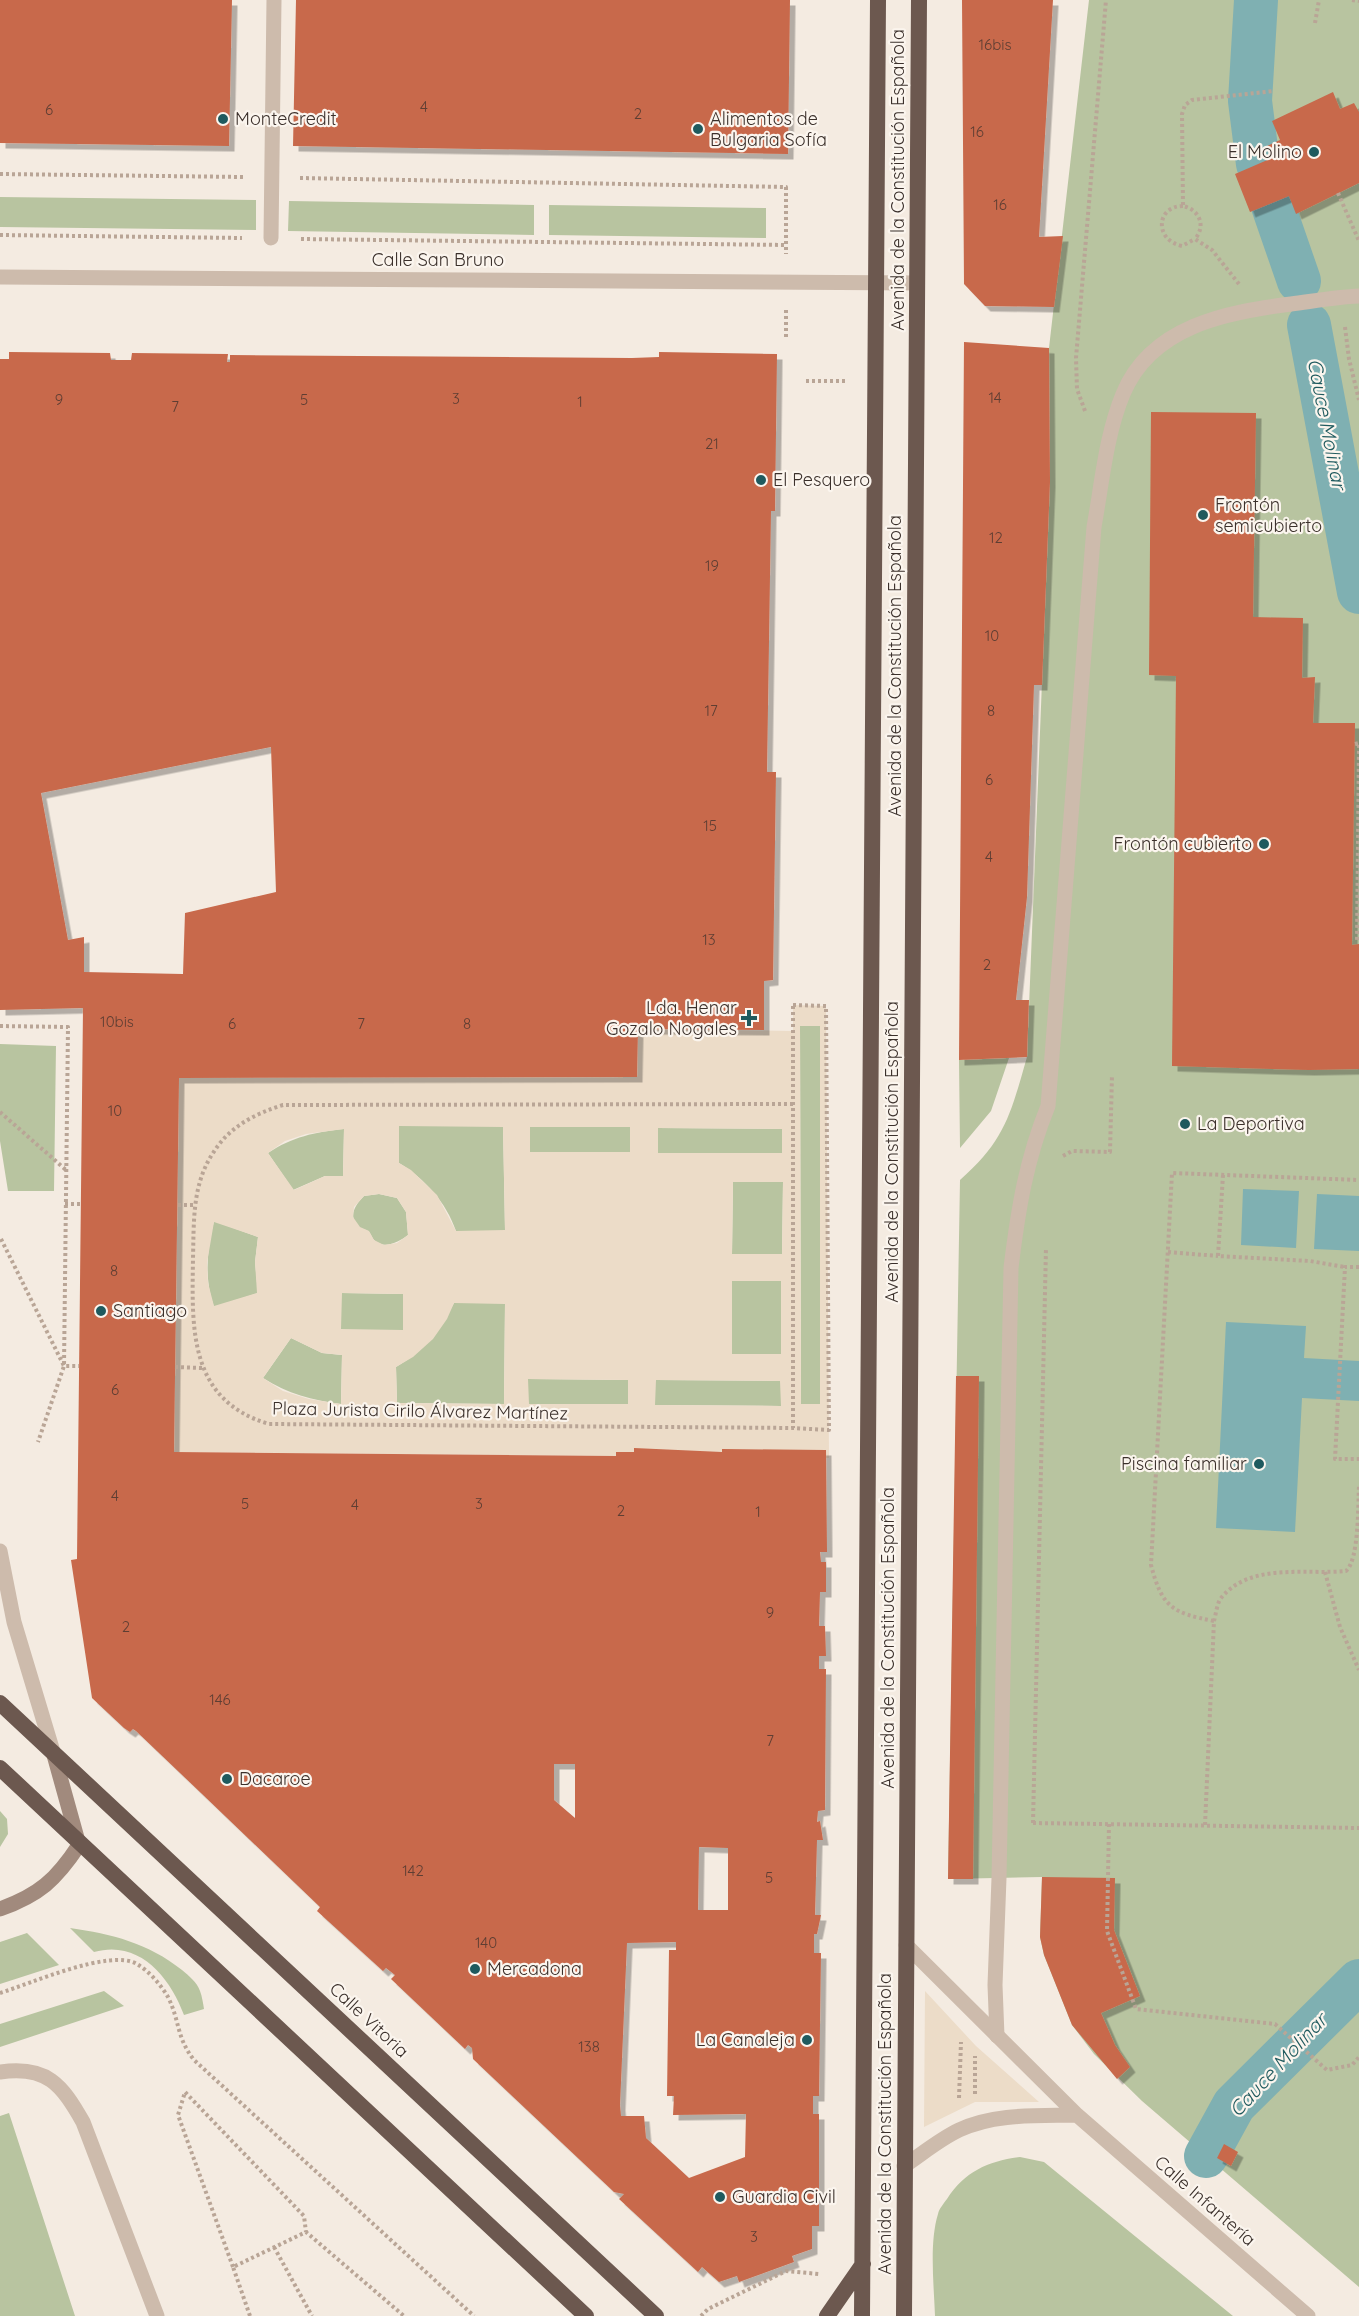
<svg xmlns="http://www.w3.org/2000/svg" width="1359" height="2316" font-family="Quicksand,sans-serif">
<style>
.green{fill:#b8c4a0}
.plaza{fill:#ecdcc8;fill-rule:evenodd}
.water{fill:#7fb0b2}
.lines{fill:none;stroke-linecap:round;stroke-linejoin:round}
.canal{stroke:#7fb0b2;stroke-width:44}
.building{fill:#c8694b;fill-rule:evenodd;filter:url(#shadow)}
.path{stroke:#b9a596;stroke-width:4;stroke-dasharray:3 3;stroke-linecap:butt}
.service{stroke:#cdbbac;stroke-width:15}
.pedestrian{stroke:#cdbbac;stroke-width:15}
.minor{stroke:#cdbbac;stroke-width:15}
.secondary{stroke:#a18a7d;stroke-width:15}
.trunk{stroke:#6c584f;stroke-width:16}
.poi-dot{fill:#1f5a5e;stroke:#fbf5ee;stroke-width:2}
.labels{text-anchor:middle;stroke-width:4.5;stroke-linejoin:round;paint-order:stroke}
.number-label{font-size:15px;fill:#5e3e33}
.poi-label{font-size:18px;fill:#3b302b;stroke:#fbf5ee;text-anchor:start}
.street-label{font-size:18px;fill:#3b302b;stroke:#fbf5ee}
.water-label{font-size:20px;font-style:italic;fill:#1f5a5e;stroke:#fbf5ee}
</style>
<defs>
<filter id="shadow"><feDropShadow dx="5.5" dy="5.5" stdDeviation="0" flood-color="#0004"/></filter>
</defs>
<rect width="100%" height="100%" fill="#f4ebe1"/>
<path class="green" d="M1089,0H1359V2287L1142,2101L1094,2054L1072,2025L1044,1955L1040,1937L1042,1877L948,1879L960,1180C1006,1140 1011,1112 1027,1057L1050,482L1049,348Z
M0,197L256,200V230L0,227Z
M289,201L534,205V235L288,231Z
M549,205L766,208V238L549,235Z
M820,1025L821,1404L801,1405L800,1026Z
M0,1044L56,1046L54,1191H8L0,1141Z
M1009,1058L991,1111L960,1148L959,1060Z
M399,1126H503L505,1231H456C446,1202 425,1179 399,1163Z
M530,1127H630V1153L530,1152Z
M657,1128L783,1129L782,1154L657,1153Z
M344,1129L343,1176H325L293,1190L268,1153C292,1137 315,1132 344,1129Z
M733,1181L783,1182L782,1255L732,1254Z
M379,1194L397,1198L406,1212L408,1235C399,1242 384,1250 374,1240C372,1238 371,1234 369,1232C368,1230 362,1229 360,1228C347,1217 355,1205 364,1196Z
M214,1221L258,1237L255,1262L258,1293L214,1307C204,1279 207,1249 214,1221Z
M732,1281H781V1354H732Z
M341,1293L403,1294V1330H341Z
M454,1303H505L504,1404L397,1403L396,1367C425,1350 439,1332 454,1303Z
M291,1338L322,1353L342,1355L341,1404C312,1400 288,1394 263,1378Z
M528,1379L628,1380L629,1405L528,1404Z
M655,1380L781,1381V1406L655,1405Z
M0,1811L7,1819L8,1834L0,1847Z
M70,1928C112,1934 148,1943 182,1970C189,1976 197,1982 200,1991C202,1996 203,2003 204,2009L184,2015C170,1977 139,1939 94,1952Z
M27,1933L59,1965L0,1984V1942Z
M104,1991L124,2006L0,2047V2024Z
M9,2113L75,2316H0V2116Z
M1020,2157L1044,2162L1233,2316H935C934,2286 929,2243 938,2214C939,2209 944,2203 947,2199C965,2171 989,2161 1020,2157Z"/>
<path class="plaza" d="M793,1005L826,1006L829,1458L174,1452L179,1078L637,1077L638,1029L793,1031ZM800,1026H820V1404H801ZM399,1126L503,1127L505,1230L456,1231L437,1195L411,1170L399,1163ZM530,1127H630V1152H530ZM658,1128L782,1129V1153H658ZM344,1129L343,1176H325L294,1190L268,1153L285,1141L306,1134ZM733,1182H783L782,1254H732ZM379,1194L397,1198L406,1212L408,1235L397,1243L384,1245L374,1240L369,1231L360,1227L353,1217L354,1207L364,1196ZM214,1222L258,1237L255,1262L257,1293L214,1306L208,1283L207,1263ZM732,1281H781V1354H732ZM342,1293L403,1294V1330L341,1329ZM454,1303L505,1304L504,1404L397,1403L396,1367L413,1357L433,1339L447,1319ZM291,1338L322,1353L342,1355L341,1404L309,1399L283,1391L263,1378ZM528,1379L628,1380V1404H529ZM656,1380L780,1381L781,1406L655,1405Z
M925,1991L976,2046L1039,2102H975L924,2127Z"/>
<path class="water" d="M1243,1189L1299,1191L1296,1248L1241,1245Z
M1317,1194L1359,1196V1251L1314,1249Z
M1226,1322L1306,1326L1304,1358L1359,1361V1401L1302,1398L1295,1532L1216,1528Z"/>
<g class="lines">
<path class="canal" d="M1256,0L1250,101L1258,164
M1272,203L1299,281
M1309,325L1359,592
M1206,2156L1234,2105L1359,1981"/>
</g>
<path class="building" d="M0,0H232L229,146L0,143Z
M296,0H790L788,154L293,146Z
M962,0H1053L1039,237L1063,236L1054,307L985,306L964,284Z
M1333,92L1340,109L1354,103L1359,112V183L1296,214L1289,196L1250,212L1235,174L1272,158L1267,146L1280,140L1272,121Z
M964,342L1049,348L1050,482L1042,685H1034L1027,897L1016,1000H1029L1027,1057L959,1060Z
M9,352L110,353L111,360H131L132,353L228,354L227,362H230V355L632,358L659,357V352L777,354L775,511H771L767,772H776L773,980L764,981V1030L638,1029L637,1077L179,1078L174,1452L616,1456V1452H634V1448L722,1452V1449L826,1450L827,1552H820L821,1562H826V1592H820L819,1626H825L826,1656H819V1669H826L825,1810L818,1811L817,1822L820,1821L823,1840H817L815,1915H821L817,1934H814V1953H821L819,2096H813V2114H819V2226H812V2249L792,2256L794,2262L739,2282L737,2276L719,2282L702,2267L698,2272L619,2199L624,2194L614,2192L473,2059L472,2048L468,2045L465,2049L391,1979L395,1975L386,1968L383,1971L317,1911L320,1907L201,1793L136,1731L133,1729L130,1732L124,1728L92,1698L71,1560L77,1559L83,1008L0,1010V359H9ZM271,747L276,892L185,913L183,974L84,972V937L68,940L41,793ZM554,1764H575V1818L554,1800ZM699,1847L728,1848V1910H698ZM676,1942V1950H669L667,2096H674L673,2115L746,2114L745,2157L689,2178L646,2138L644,2116H621L620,2105L627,1943Z
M1151,412L1256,413L1253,617L1303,618L1302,678L1315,677L1313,723H1355L1352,945L1359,944V1069L1309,1070L1172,1066L1176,676L1149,675Z
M956,1376H979L973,1879H948Z
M1042,1877L1115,1878L1114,1930L1140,1996L1101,2013L1115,2045L1130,2067L1117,2079L1072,2025L1044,1955L1040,1937Z
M1224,2144L1238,2152L1231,2166L1217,2158Z"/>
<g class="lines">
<path class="path" d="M1352,0L1359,1
M1315,23L1319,0
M0,174L244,177
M300,178L786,187V254
M1338,193L1359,241
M1183,206C1156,206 1154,240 1182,246L1195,239
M0,235L242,238
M301,239L786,245
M1239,284L1212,250L1195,239C1206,226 1200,210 1183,206L1182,114L1185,105L1192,100L1274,91
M786,310V339
M1345,327L1349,359L1359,400
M806,381H845
M1085,411L1077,389L1076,358L1106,0
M1355,744L1359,743L1357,940H1359
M793,1005L826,1006L829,1430L793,1428Z
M0,1026L68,1027L64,1366L38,1442
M793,1104L283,1105C254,1114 229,1127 213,1153C192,1185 194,1221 193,1258C192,1328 188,1400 269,1424L793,1428
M0,1112L66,1170
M1063,1156L1072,1151L1110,1152L1112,1075
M1223,1175L1218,1256L1310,1261L1345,1267
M65,1204H80
M178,1205H195
M1,1239L64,1366H79
M1168,1252L1218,1256
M1359,1267H1345L1335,1459H1359
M175,1367L202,1368
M1325,1572L1340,1627L1359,1670
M1214,1621C1172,1613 1162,1607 1151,1565L1172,1173L1359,1180
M1033,1823L1046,1248
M1033,1823L1359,1828
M1109,1824L1107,1931L1136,2009L1275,2024L1327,2070L1352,2065L1359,2057
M1205,1825L1214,1621C1216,1614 1217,1603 1221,1598C1250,1562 1307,1575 1346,1571C1359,1560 1358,1505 1359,1486
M0,1993C30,1984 110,1948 137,1964C149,1971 161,1985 168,1997C180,2021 176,2037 194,2060L474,2316
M975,2094V2056
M959,2098L961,2042
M274,2247L312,2316
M233,2267L178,2115L185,2092L304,2216L306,2232
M250,2316L233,2267L306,2232L404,2316
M701,2316L708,2309L786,2271L819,2274"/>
<path class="service" d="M997,2036L995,1985L999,1878L1011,1268C1018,1210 1026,1160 1048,1106L1094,527C1102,483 1106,435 1123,394C1151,326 1227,312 1291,304C1314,301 1336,297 1359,296
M0,2072C47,2065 62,2085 83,2122L157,2316"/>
<path class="pedestrian" d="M271,238L274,0"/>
<path class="minor" d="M0,277L917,283
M0,1551L14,1622L54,1755
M906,1945L1077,2115L1308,2316
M904,2166C922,2154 940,2139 959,2130C995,2113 1038,2116 1077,2115"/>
<path class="secondary" d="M0,1909C39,1895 56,1880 79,1845L54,1755"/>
<path class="trunk" d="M0,1703L656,2316
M0,1768L586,2316
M827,2316L863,2264
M862,2316L878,0
M904,2316L919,0"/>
</g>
<g class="poi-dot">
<circle cx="223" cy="119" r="6"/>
<circle cx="698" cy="129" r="6"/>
<circle cx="1314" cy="152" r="6"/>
<circle cx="761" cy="480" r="6"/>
<circle cx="1203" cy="515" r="6"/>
<circle cx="1264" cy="844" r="6"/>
<path d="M746 1009h6v6h6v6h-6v6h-6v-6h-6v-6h6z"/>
<circle cx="1185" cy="1124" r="6"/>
<circle cx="101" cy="1311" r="6"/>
<circle cx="1259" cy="1464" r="6"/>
<circle cx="227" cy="1779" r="6"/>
<circle cx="475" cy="1969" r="6"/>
<circle cx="807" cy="2040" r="6"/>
<circle cx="720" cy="2197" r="6"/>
</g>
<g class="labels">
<g class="number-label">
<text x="995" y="50">16bis</text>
<text x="424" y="112">4</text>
<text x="49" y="115">6</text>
<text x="638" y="119">2</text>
<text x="977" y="137">16</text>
<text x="1000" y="210">16</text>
<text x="995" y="403">14</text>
<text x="456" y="404">3</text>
<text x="59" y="405">9</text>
<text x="304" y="405">5</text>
<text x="580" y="407">1</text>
<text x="175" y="412">7</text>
<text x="712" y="449">21</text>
<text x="996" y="543">12</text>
<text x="712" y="571">19</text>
<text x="992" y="641">10</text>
<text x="711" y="716">17</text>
<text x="991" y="716">8</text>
<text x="989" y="785">6</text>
<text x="710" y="831">15</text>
<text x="989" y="862">4</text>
<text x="709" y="945">13</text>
<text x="987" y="970">2</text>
<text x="117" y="1027">10bis</text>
<text x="232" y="1029">6</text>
<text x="361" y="1029">7</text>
<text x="467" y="1029">8</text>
<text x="115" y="1116">10</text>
<text x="114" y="1276">8</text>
<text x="115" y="1395">6</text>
<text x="115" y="1501">4</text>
<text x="245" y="1509">5</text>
<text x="479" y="1509">3</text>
<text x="355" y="1510">4</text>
<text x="621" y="1516">2</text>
<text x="758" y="1517">1</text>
<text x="770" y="1618">9</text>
<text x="126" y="1632">2</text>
<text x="220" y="1705">146</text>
<text x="770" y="1746">7</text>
<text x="413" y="1876">142</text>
<text x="769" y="1883">5</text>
<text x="486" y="1948">140</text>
<text x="589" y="2052">138</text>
<text x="754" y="2242">3</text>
</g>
<g class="poi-label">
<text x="235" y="125">MonteCredit</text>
<text x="710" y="125">Alimentos de<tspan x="710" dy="21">Bulgaria Sofía</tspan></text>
<text x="1302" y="158" text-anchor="end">El Molino</text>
<text x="773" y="486">El Pesquero</text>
<text x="1215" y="511">Frontón<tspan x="1215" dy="21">semicubierto</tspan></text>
<text x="1252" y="850" text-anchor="end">Frontón cubierto</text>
<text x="737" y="1014" text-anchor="end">Lda. Henar<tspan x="737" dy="21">Gozalo Nogales</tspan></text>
<text x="1197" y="1130">La Deportiva</text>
<text x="113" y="1317">Santiago</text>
<text x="1247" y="1470" text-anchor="end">Piscina familiar</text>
<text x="239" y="1785">Dacaroe</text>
<text x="487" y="1975">Mercadona</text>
<text x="795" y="2046" text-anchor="end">La Canaleja</text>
<text x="732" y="2203">Guardia Civil</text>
</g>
<g class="street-label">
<text transform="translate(898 180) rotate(-90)" y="6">Avenida de la Constitución Española</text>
<text x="438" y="266">Calle San Bruno</text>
<text transform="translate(895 666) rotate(-90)" y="6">Avenida de la Constitución Española</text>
<text transform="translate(892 1152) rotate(-90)" y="6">Avenida de la Constitución Española</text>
<text transform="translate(420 1411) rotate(1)" y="6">Plaza Jurista Cirilo Álvarez Martínez</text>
<text transform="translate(888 1638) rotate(-90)" y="6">Avenida de la Constitución Española</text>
<text transform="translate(369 2020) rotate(43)" y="6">Calle Vitoria</text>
<text transform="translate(885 2124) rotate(-90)" y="6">Avenida de la Constitución Española</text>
<text transform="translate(1205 2201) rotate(41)" y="6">Calle Infantería</text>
</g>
<g class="water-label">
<text transform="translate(1327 424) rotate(79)" y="7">Cauce Molinar</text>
<text transform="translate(1278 2065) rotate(-47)" y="7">Cauce Molinar</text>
</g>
</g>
</svg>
